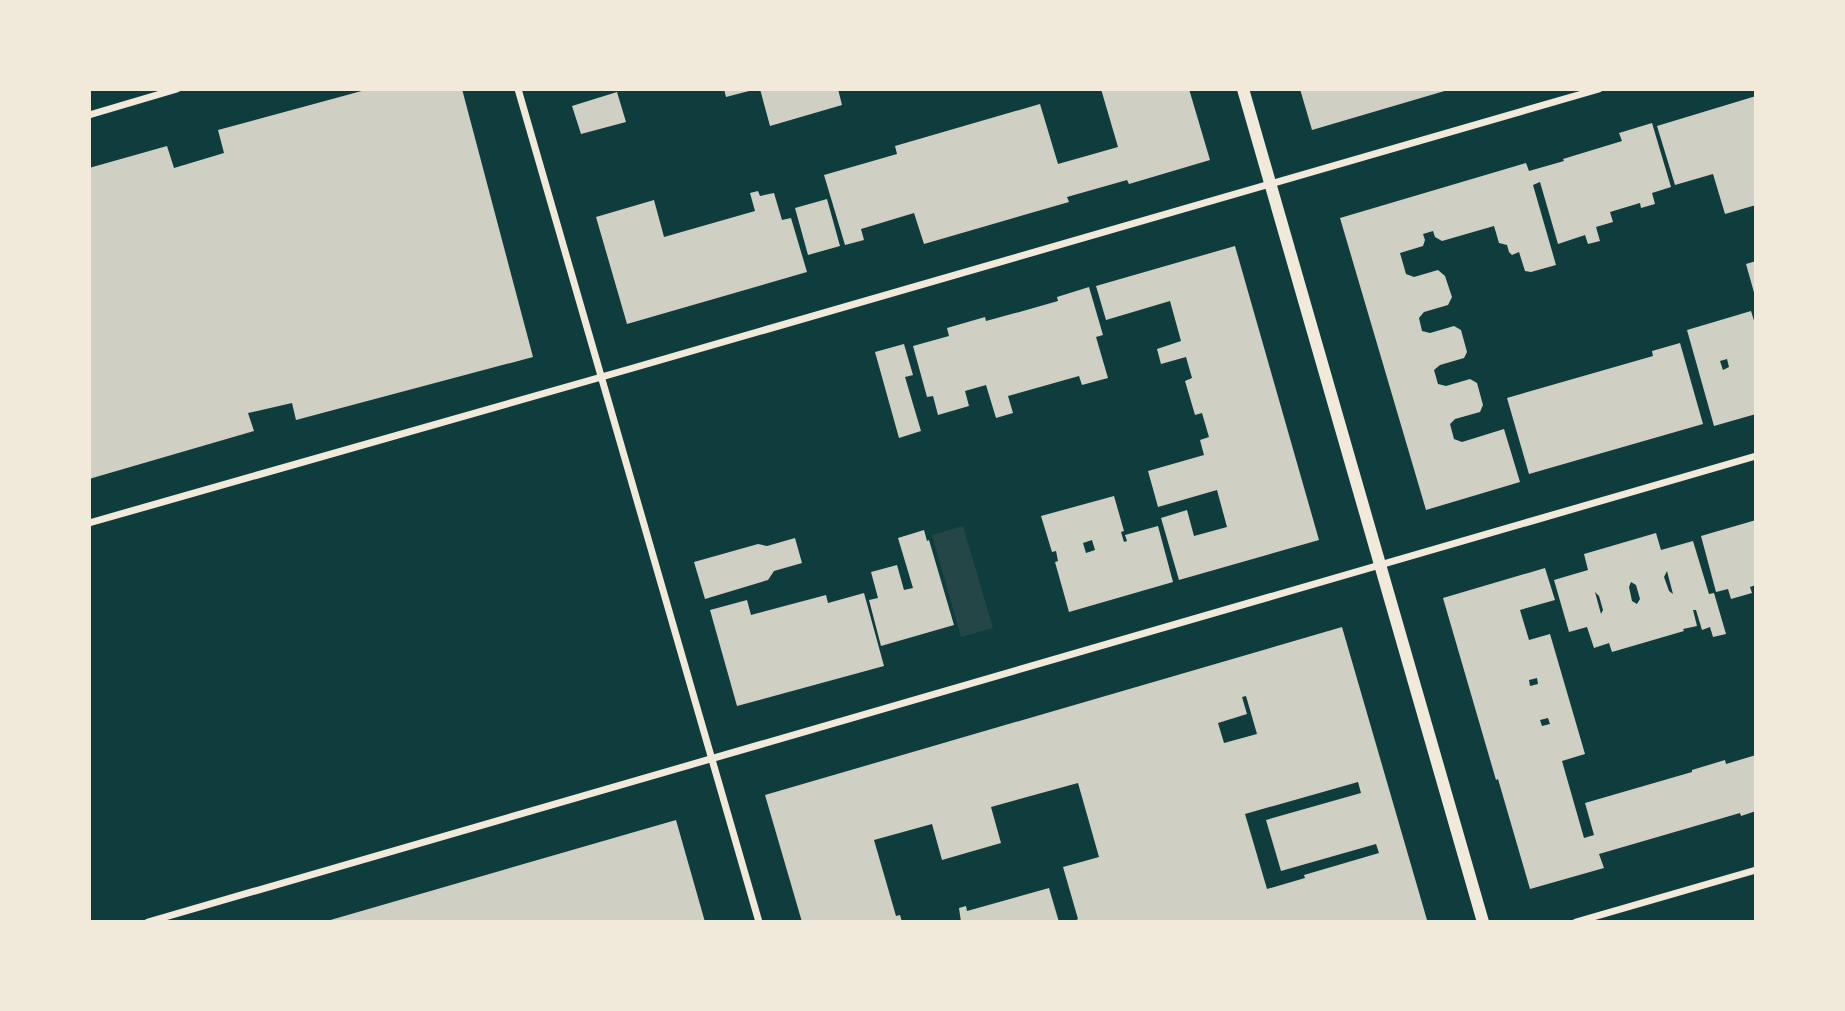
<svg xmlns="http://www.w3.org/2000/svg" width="1845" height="1011" font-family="'Fira Sans',sans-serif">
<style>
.green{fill:#244646}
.building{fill:#cfcfc3;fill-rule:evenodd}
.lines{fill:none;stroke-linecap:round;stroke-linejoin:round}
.minor{stroke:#f1e9da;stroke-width:7}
.tertiary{stroke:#f1e9da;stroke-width:12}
</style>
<rect width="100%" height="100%" fill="#0f3d3e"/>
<path class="green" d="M963,526L993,628L961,637L932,535Z"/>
<path class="building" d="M369,89H462L533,357L296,420L292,403L248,413L254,431L89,479V168L167,146L174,168L224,153L218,130Z
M724,89H753V90L726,97Z
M760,89H838L842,105L770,126Z
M1101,89H1189L1210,160L1129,184L1127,180L1067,197L1069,202L924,244L914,213L861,229L864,240L845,245L824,175L897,154L895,146L1040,104L1058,164L1118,147Z
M1300,89H1448V90L1312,130Z
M617,92L626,122L581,134L572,106Z
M1756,96V205L1725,214L1713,174L1675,185L1657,126Z
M1652,123L1671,187L1652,193L1655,204L1641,208L1640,203L1610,212L1613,222L1596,227L1600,241L1588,244L1585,235L1558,244L1540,182L1533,185L1556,265L1531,272L1525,271L1519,252L1512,255L1509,252L1507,245L1499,243L1494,226L1442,241L1435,237L1433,231L1423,234L1425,240L1423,246L1400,253L1406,274L1414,277L1438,270L1445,276L1452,297L1448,305L1424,312L1419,318L1422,331L1430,333L1454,326L1461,330L1467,352L1464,358L1440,365L1434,370L1438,384L1446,386L1470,379L1477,383L1483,405L1480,412L1455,419L1450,424L1454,439L1462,442L1504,429L1520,482L1426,510L1340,218L1526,163L1529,171L1564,161L1563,159L1622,141L1619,133Z
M758,191L760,196L774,193L782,220L791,218L807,272L627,324L596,217L654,200L664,237L755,211L750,193Z
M827,199L840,246L808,255L795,208Z
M1235,246L1319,540L1179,580L1161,518L1187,510L1194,536L1227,527L1217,490L1158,507L1148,471L1204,455L1200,440L1209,437L1202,413L1195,415L1185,381L1192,378L1186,357L1161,364L1157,349L1181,341L1170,301L1106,320L1096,286Z
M1756,261V296H1755L1746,264Z
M1089,287L1103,335L1096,337L1108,378L1082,385L1079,376L1008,396L1013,413L996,418L986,385L965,391L969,406L938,415L933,396L927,397L913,346L949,336L947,328L985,317L986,321L1023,311L1058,301L1057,297Z
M1751,311L1756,327V414L1714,426L1687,330ZM1727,359L1729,367L1723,370L1720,361Z
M1680,343L1703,424L1529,474L1507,398L1653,356L1652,351Z
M904,344L913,375L905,377L921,431L899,438L875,352Z
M1114,496L1124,531L1121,532L1124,542L1127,541L1125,535L1158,526L1173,582L1069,612L1055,562L1058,561L1056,551L1052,552L1041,516ZM1092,540L1095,550L1086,553L1083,543Z
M1756,520V585L1750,587L1752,593L1731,599L1728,589L1716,592L1701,536Z
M924,530L927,541L929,540L954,625L881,646L869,600L878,598L871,572L897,565L904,590L913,588L898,538Z
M1656,533L1661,550L1693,541L1709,594L1714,593L1726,634L1713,637L1710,627L1702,630L1696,610H1693L1697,626L1683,629L1684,631L1612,652L1609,643L1594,648L1587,627L1569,632L1554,580L1588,570L1584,554ZM1667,571L1673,594L1669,591L1664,577ZM1631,582L1636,585L1640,599L1637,604L1632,601L1629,587ZM1595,592L1599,596L1603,610L1601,614Z
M795,538L802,563L774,571L768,580L705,599L694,562L758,544L767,546Z
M1545,568L1555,600L1520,610L1529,640L1550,634L1585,754L1562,761L1584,838L1594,835L1585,803L1692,772V770L1725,760L1726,764L1756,755V811L1741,816L1740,813L1599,854L1604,868L1530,889L1498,779L1496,780L1443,598ZM1537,678L1538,684L1530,686L1529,680ZM1548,718L1550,724L1542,726L1540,720Z
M864,593L884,666L737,706L710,610L747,600L751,615L826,595L828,603Z
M1342,627L1427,920L1420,922H1073L1078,919L1063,867L1099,857L1078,783L991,807L1001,843L942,860L932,824L874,840L896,916L900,915L902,922H802L765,795ZM1246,696L1257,734L1224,743L1218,723L1247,714L1242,697ZM1358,782L1361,793L1266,820L1281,871L1376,844L1379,853L1304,875L1305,878L1267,889L1245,814Z
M676,820L705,922H328L327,921Z
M1049,888L1059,922H961L959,908L966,906L967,911Z"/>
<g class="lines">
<path class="minor" d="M518,89L759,922
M89,115L177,89
M89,523L633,368L1599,89
M148,922L1756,456
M1576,922L1756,870"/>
<path class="tertiary" d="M1243,89L1483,922"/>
</g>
<rect width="1845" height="1011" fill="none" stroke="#f1e9da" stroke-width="182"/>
</svg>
